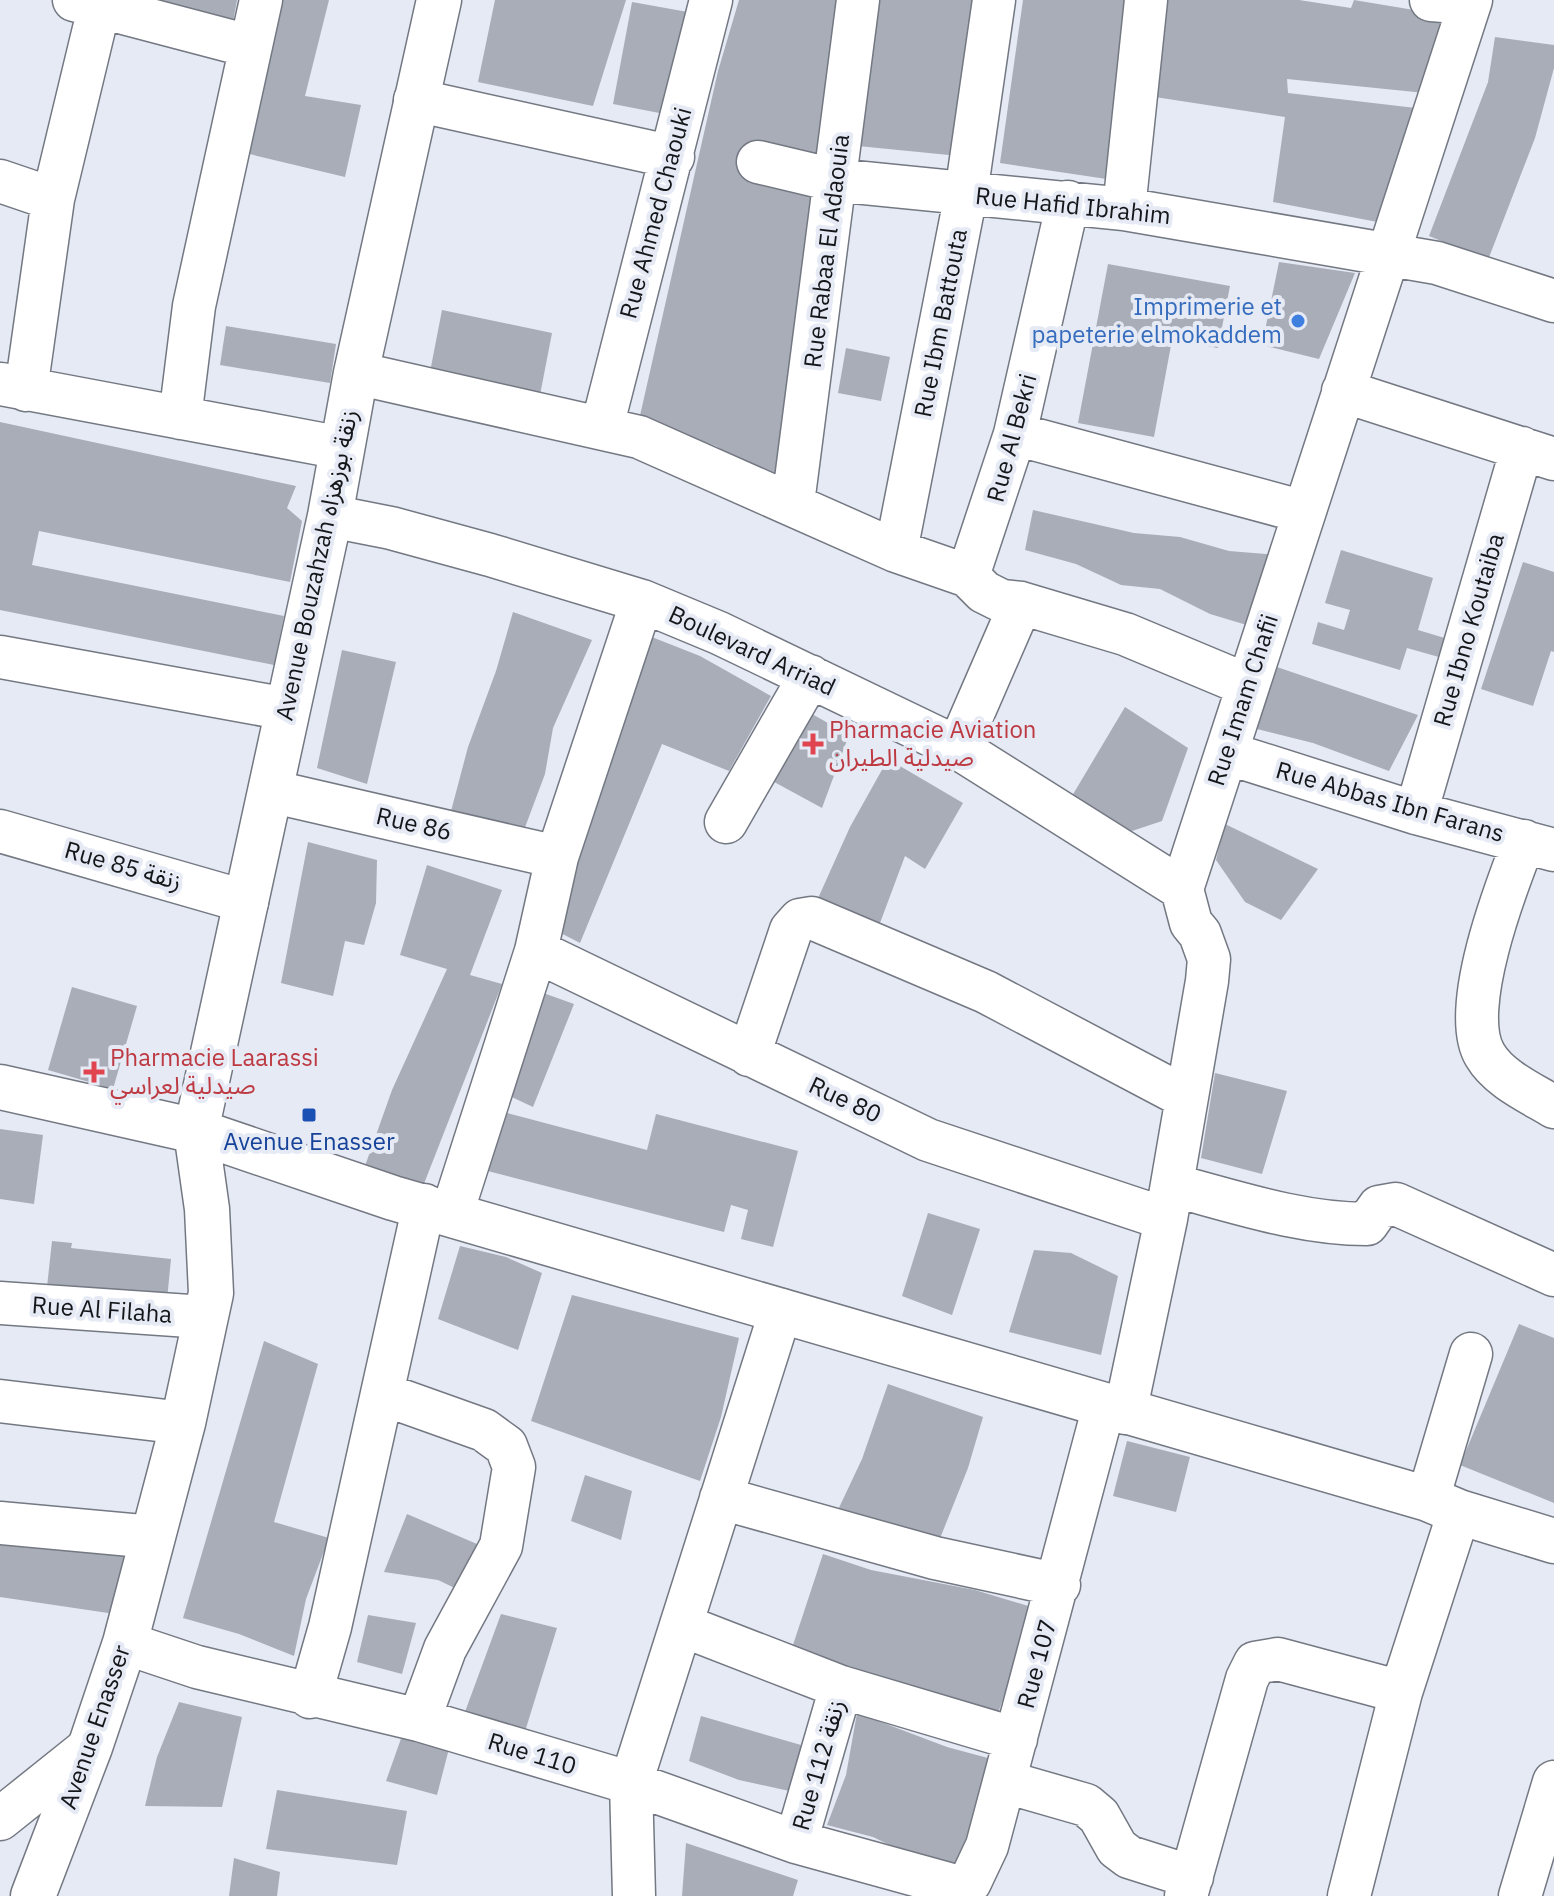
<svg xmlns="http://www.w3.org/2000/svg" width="1554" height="1896" font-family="'IBM Plex Sans','Noto Sans Arabic',sans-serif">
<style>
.building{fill:#a9adb8}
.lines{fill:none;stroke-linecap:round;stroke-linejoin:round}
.street-casing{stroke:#737882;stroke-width:45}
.secondary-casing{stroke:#737882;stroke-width:47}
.street{stroke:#fff;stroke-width:42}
.secondary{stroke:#fff;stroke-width:44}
.shop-dot{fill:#3f7fe0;stroke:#e5eaf5;stroke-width:3}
.health-dot{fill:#e0444e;stroke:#e5eaf5;stroke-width:3}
.transit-dot{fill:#1a4fb4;stroke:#e5eaf5;stroke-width:3}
.labels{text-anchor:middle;stroke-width:8;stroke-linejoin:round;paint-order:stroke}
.street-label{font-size:24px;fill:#141619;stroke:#e5eaf5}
.shop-label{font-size:24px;fill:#366cbe;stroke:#e5eaf5;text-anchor:end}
.health-label{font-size:24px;fill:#be3a42;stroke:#e5eaf5;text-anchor:start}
.transit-label{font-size:24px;fill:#164399;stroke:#e5eaf5}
</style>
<rect width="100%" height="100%" fill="#e5eaf5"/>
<path class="building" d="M125,0H237L233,22Z
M273,0H329L305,96L361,105L345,177L241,152Z
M495,0H626L593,106L478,82Z
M739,0H848L788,482L766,479L716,446L639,420L718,71Z
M880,0H983L959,156L858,146Z
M1023,0H1135L1120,181L1000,163Z
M1168,0H1299L1351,8L1354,0L1456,17L1425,93L1287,79L1288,93L1424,109L1388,224L1273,202L1285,117L1155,97Z
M632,2L699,14L680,117L613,104Z
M1495,37L1554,45V68L1535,138L1488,260L1429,236L1488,82Z
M1279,262L1355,273L1319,359L1262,345Z
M1108,264L1230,286L1218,348L1172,340L1154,437L1078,423Z
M442,310L552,333L540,395L430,372Z
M226,326L336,344L330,383L220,365Z
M846,348L890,357L881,401L838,393Z
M0,422L296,486L287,508L302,521L290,582L39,531L32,565L284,616L274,665L0,610Z
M1033,510L1134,533L1180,537L1229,551L1278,555L1250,626L1210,614L1160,589L1121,585L1076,564L1025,550Z
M1341,550L1433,578L1418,630L1458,642L1453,661L1407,648L1400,670L1312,644L1318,622L1344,630L1350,610L1325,603Z
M1523,562L1554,572V652L1551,651L1533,706L1481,689Z
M513,612L592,640L553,728L545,774L518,846L446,830L468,747L496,671Z
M634,630L700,656L771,696L729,771L662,744L580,943L524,914Z
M342,650L396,662L367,784L317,768Z
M1271,665L1418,715L1389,771L1313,743L1253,728Z
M1125,707L1188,748L1162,821L1129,832L1072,796Z
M805,710L849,735L822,808L765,777Z
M888,759L963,803L925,869L905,856L877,931L815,905L850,827Z
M1225,824L1318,869L1281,920L1245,902L1216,860Z
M308,842L377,860L376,903L364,945L345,941L333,996L281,983Z
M427,865L502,890L470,975L502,984L420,1194L365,1166L392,1090L447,969L400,955Z
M521,985L574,1004L533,1107L488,1086Z
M72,987L137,1006L113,1089L48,1070Z
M1215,1073L1287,1091L1262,1174L1201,1158Z
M496,1110L647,1150L656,1114L798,1151L773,1247L741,1239L748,1210L731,1205L724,1232L480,1169Z
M0,1129L43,1135L34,1204L0,1199Z
M928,1213L980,1229L952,1315L902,1296Z
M52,1241L72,1243L71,1248L171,1259L167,1300L47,1287Z
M460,1246L506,1257L542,1273L518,1350L438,1319Z
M1034,1250L1071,1253L1118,1276L1101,1355L1009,1332Z
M572,1295L739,1338L721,1417L700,1481L531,1421Z
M1519,1324L1554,1338V1503L1460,1465Z
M264,1341L318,1364L274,1522L329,1538L306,1599L294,1656L239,1634L183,1618Z
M888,1384L983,1417L968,1468L939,1541L837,1512L862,1459Z
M1127,1441L1190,1457L1176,1512L1113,1496Z
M585,1475L632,1491L621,1540L571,1521Z
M407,1514L477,1544L461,1591L438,1580L384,1572Z
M0,1531L125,1550L115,1614L0,1597Z
M823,1554L871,1570L975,1590L1035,1608L997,1716L790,1654Z
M501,1614L557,1628L523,1738L462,1720Z
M368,1615L416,1623L402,1674L357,1662Z
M179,1702L242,1717L222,1807L145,1806L157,1757Z
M857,1713L947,1747L999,1761L968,1872L906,1853L873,1837L827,1825L846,1775Z
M701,1716L808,1747L794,1792L739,1780L689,1761Z
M403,1733L451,1741L437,1795L386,1781Z
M277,1790L407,1811L397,1865L266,1849Z
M686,1843L798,1880L793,1896H682Z
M234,1858L280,1872L277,1896H229Z"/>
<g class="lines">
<defs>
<path id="street" d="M74,0L249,46
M1431,0L1470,3
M415,100L673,157
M758,162L834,180L1124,209L1437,263L1554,301
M0,181L53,199
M1124,209L1146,0
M356,373L639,437L896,551L968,576L984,592L1002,601L1021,603L1125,634L1247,685
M1,384L342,448
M26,390L53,199L99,8
M1343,391L1554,459
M180,418L194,306L261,0
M602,427L711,0
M1015,434L1304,512
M793,503L858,0
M330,516L391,528L490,555L642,601L719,633L958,748L1182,889
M896,551L966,194L994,0
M968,576L1015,434L1068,202
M0,657L287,709
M958,748L1021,603
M1227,753L1416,813L1554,850
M270,791L557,857
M1416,813L1522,448
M726,822L810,676
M0,831L247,902
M1524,841C1506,887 1458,1011 1485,1055C1499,1079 1531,1093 1554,1107
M536,951L928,1140L1166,1219
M749,1055L791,930L800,920L812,918L986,992L1185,1097
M1172,1185C1236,1202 1301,1224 1367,1224L1379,1207L1396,1204L1554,1275
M452,1213L536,951L557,857L642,601
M0,1303L204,1317
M383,1394L484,1430L506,1446L514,1467L501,1546L445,1649L419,1720
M0,1401L183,1423
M1125,1413L1166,1219L1207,981L1209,959L1200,934L1191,923L1182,889L1471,0
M721,1498L935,1558L1059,1585
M1428,1499L1471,1354
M0,1523L153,1537
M681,1625L841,1687L1016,1739
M125,1643L197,1667L419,1720L631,1783L796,1842L959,1887L970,1882L987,1846L1104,1406
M310,1697L330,1627L424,1205
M1006,1782L1086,1805L1099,1816L1117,1848L1129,1857L1192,1877
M0,1819L90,1747
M796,1842L841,1687
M634,1896L631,1783L781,1310
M1186,1896L1247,1679L1255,1663L1278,1659L1401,1692
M1349,1896L1401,1692L1459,1512
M1520,1896L1554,1782"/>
<path id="secondary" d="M0,1087L196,1131L393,1198L1428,1499L1459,1512L1554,1541
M33,1896L90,1747L125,1643L183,1423L211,1293L207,1209L196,1131L330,516L356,373L439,0"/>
</defs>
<use href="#street" class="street-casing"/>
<use href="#secondary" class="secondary-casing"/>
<use href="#street" class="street"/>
<use href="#secondary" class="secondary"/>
</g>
<circle class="shop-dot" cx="1298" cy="321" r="8"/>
<g class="health-dot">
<path d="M809 732h8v8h8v8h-8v8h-8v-8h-8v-8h8z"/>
<path d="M90 1060h8v8h8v8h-8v8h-8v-8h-8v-8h8z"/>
</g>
<rect class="transit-dot" x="301" y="1107" width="16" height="16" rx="4"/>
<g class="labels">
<g class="street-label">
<text transform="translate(1073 206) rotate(6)" y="8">Rue Hafid Ibrahim</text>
<text transform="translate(656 213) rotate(-75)" y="8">Rue Ahmed Chaouki</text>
<text transform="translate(827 251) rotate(-83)" y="8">Rue Rabaa El Adaouia</text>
<text transform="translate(941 323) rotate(-79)" y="8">Rue Ibm Battouta</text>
<text transform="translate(1012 438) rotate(-75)" y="8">Rue Al Bekri</text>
<text transform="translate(317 565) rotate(-78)" y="8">Avenue Bouzahzah زنقة بوزهزاه</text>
<text transform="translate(1469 630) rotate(-74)" y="8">Rue Ibno Koutaiba</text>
<text transform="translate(752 651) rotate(25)" y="8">Boulevard Arriad</text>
<text transform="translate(1243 700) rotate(-72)" y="8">Rue Imam Chafii</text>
<text transform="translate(1390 802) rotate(16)" y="8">Rue Abbas Ibn Farans</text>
<text transform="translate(414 824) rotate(13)" y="8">Rue 86</text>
<text transform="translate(123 866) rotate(16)" y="8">Rue 85 زنقة</text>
<text transform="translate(845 1100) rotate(25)" y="8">Rue 80</text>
<text transform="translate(102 1310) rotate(4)" y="8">Rue Al Filaha</text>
<text transform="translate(1037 1664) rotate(-75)" y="8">Rue 107</text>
<text transform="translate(95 1727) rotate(-71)" y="8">Avenue Enasser</text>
<text transform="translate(532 1754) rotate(17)" y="8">Rue 110</text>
<text transform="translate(819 1765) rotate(-74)" y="8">Rue 112 زنقة</text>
</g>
<g class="shop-label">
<text x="1282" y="315">Imprimerie et<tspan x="1282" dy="28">papeterie elmokaddem</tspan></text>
</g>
<g class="health-label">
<text x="829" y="738">Pharmacie Aviation<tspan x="829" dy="28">صيدلية الطيران</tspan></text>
<text x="110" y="1066">Pharmacie Laarassi<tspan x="110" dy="28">صيدلية لعراسي</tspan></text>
</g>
<g class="transit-label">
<text x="309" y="1150">Avenue Enasser</text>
</g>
</g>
</svg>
